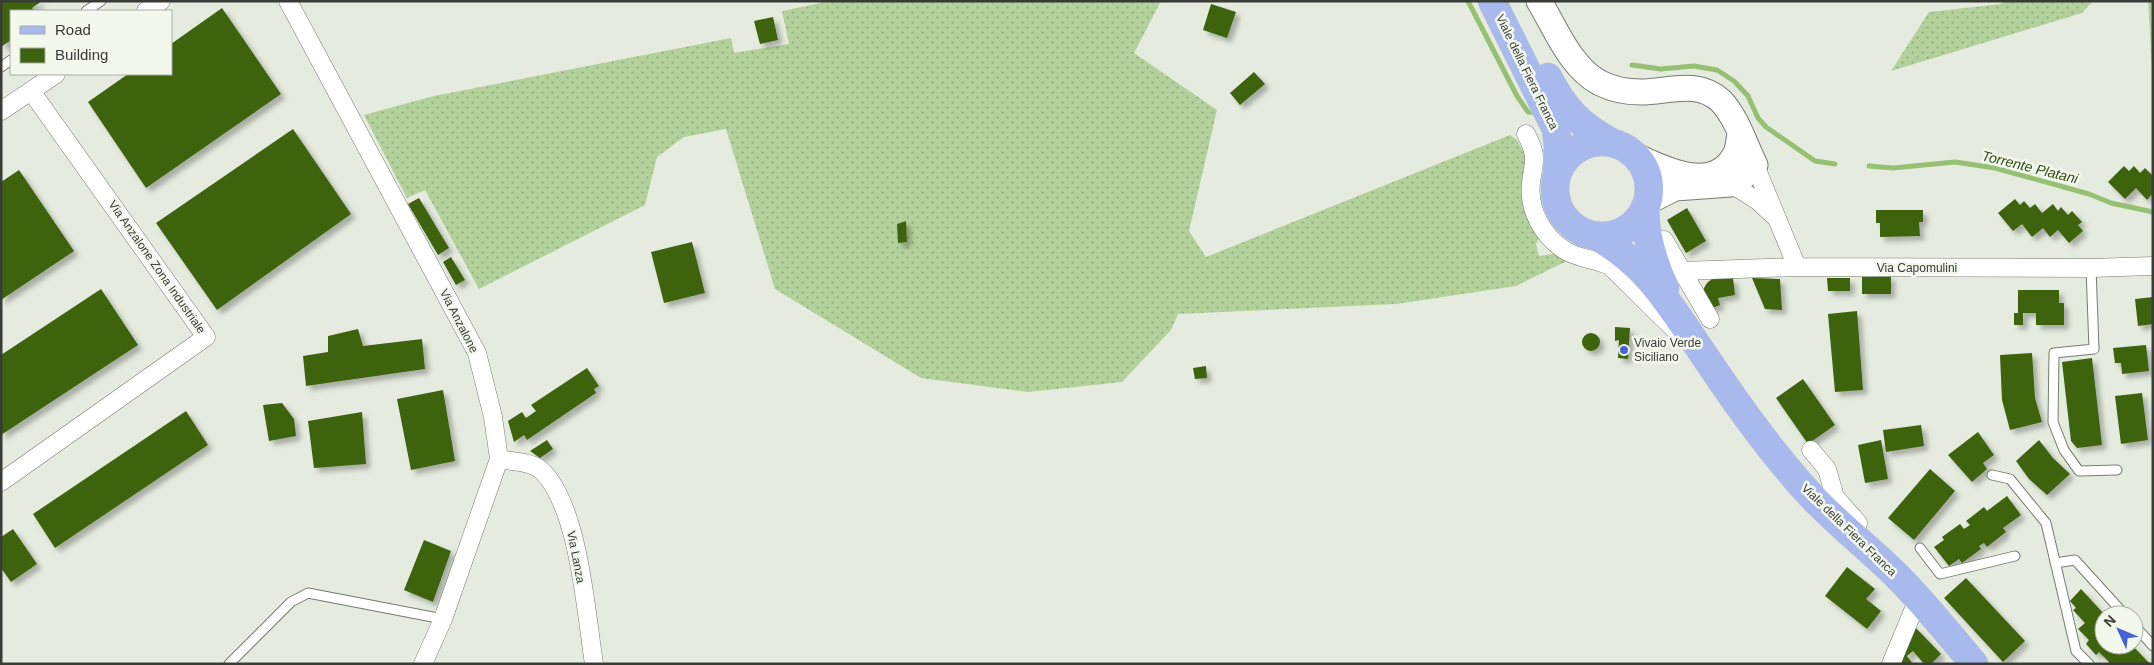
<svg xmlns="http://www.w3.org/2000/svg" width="2154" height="665" font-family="Arial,sans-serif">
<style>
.grass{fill:url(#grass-dots)}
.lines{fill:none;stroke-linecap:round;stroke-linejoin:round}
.stream{stroke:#96c172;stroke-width:5}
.building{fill:#3d6311;filter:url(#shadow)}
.lane-casing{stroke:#757c70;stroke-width:11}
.street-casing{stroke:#757c70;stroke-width:19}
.secondary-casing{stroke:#757c70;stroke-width:27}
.primary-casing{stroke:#cbcccb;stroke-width:29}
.lane{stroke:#fff;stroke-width:9}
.street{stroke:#fff;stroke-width:18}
.secondary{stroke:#fff;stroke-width:25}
.primary{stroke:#a8b9ee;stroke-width:28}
.poi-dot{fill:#4662d6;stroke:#f2f9ec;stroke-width:2}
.labels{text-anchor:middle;stroke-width:5;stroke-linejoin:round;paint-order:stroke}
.street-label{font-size:12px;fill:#383b36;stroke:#f2f9ec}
.poi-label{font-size:12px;fill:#383b36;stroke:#f2f9ec;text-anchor:start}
.water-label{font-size:14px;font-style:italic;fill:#2f4a13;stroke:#f2f9ec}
</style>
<defs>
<pattern id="grass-dots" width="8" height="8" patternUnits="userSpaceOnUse" patternTransform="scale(1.25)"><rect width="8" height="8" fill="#b3d29b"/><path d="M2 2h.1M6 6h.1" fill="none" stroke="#93ac7f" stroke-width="1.8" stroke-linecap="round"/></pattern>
<filter id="shadow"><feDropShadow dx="4.5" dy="4.5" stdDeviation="2.5" flood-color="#0004"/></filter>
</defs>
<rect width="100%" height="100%" fill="#e5ecdf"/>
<path class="grass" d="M830,1H1161L1134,53L1217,110L1189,231L1206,257L1510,135L1517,140L1526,156L1540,236L1536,244L1539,256L1559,253L1569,260L1516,286L1396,304L1178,314L1171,330L1122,382L1028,392L921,378L775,289L726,129L684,137L657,157L645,205L479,289L425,190L407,198L364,115L434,96L731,38L734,53L789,44L782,11Z
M2006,1H2093L2082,13L1891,71L1929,12L2001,4Z
M2148,1H2153V84Z"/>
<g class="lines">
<path class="stream" d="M1468,1L1517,96L1528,112L1537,113
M1632,65L1661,69L1694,66L1717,70L1734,81L1748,96L1758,118L1766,127L1815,161L1835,164
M1869,166L1893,168L1955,162L1995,168L2089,194L2111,203L2153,212"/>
</g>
<path class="building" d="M1,1H42L32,8L34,11H11V40L1,47Z
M1211,4L1236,12L1227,38L1203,30Z
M222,8L281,94L146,188L88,102L128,74H171V44Z
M773,17L778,40L760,44L754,21Z
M1254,72L1265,84L1240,105L1230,93Z
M293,129L351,214L217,310L156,223Z
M2124,166L2129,171L2134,166L2140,173L2145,168L2153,176V193L2147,200L2136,188L2125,199L2108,182Z
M19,170L74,251L1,300V182Z
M419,198L449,248L438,255L408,204Z
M2015,199L2020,205L2024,201L2030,208L2035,204L2042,213L2053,204L2058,211L2061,207L2068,215L2072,211L2082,222L2078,225L2083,231L2069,243L2058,230L2050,237L2043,228L2032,237L2022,224L2013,231L1998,213Z
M1687,208L1706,241L1686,253L1667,220Z
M1876,210H1923V222H1919L1920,236L1880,237V223H1876Z
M906,221L907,242L898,243L897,224Z
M692,242L705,293L664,303L651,252Z
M451,257L465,280L456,285L443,262Z
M1891,276V294H1862V277Z
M1733,278L1735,295L1718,298L1720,305L1710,309L1704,296V288L1707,283L1712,279Z
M1752,278L1780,279L1782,310L1765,309Z
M1827,278H1850V291H1828Z
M101,289L138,345L1,435V355Z
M2018,290H2059V303H2064V325H2036V313H2023V325H2014V313H2018Z
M2153,297V324L2138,326L2135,299Z
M1857,311L1863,390L1835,392L1828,314Z
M1615,327L1630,328L1628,359L1618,358L1619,340L1615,341Z
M358,329L363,346L422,339L425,369L306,386L303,356L328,352V336Z
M1582 342a9 9 0 1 1 18 0a9 9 0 1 1-18 0Z
M2146,345L2149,371L2122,374L2121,363H2115L2113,348Z
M2032,353L2035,398L2042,422L2010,430L2002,400L2000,355Z
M2092,358L2102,445L2077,448L2071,441L2062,362Z
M1206,366L1207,378L1195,379L1193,368Z
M587,368L599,386L594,389L596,393L527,440L524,435L514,442L508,421L522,412L526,418L536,411L531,405Z
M1803,379L1835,425L1808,444L1776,398Z
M443,390L455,461L411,470L397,399Z
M2142,393L2148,440L2121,444L2115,396Z
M282,403L294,419L296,436L269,441L263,405Z
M186,411L208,445L55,548L33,514Z
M362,412L366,464L314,468L308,421Z
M1921,425L1924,446L1886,452L1883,430Z
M1978,432L1994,455L1983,463L1987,469L1972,482L1948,455Z
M547,440L553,449L540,458L530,451Z
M1881,440L1888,479L1865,483L1858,445Z
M2039,440L2053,458L2070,474L2047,495L2029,479L2016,461Z
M1930,469L1955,491L1914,540L1888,518Z
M2007,496L2021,515L2003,528L2006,532L1987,547L1984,543L1979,546L1981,549L1962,563L1959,559L1949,566L1934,547L1944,540L1942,537L1960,524L1964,529L1970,525L1966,521L1984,507L1987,511Z
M13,529L37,564L11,582L1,568V537Z
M424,540L451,551L433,602L404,590Z
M1847,567L1875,589L1866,599L1881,611L1867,629L1825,596Z
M1966,578L2025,641L2003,662L1944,598Z
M2081,589L2105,615L2104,645H2132L2150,664H2108L2109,662L2099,652L2096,655L2086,644L2089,640L2078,629L2085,623L2073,610L2076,608L2070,601Z
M1913,625L1941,654L1931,664H1924L1913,651L1907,656L1913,664H1900Z"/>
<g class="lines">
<defs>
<path id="lane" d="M86,11L101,1
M1,67L11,60
M2091,268L2094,349L2054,353L2053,422L2064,450L2079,471L2117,470
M1992,475L2010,479L2046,523L2076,651L2089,664
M1920,548L1940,574L2015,556
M2055,563L2075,560L2125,615
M2134,625L2153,646
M229,664L291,602L308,593L443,619"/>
<path id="street" d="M288,1L477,353L493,417L499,459L443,619L423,664
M146,11L161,1
M1,111L56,74
M1526,134C1538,157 1534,159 1531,183C1528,210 1543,237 1566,251C1580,259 1596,259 1610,266L1680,335
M1746,168L1755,165L1797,267
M1731,184L1758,201L1773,215
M1664,240L1710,319
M1682,271L1797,267L2091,268L2153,266
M1811,450L1827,469L1835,497L1858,523L1853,536
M499,459C512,462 531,461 542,471C579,507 586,613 594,664
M1,482L206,337L31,91
M1891,664L1918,599"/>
<path id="secondary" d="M1539,1C1556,29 1570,67 1600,83C1612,89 1628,92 1641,92C1668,92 1698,79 1721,101C1737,118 1745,145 1755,165L1741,179L1731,184L1675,188L1647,202
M1638,157C1667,171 1716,194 1736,153C1738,148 1739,140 1740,134"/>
<path id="primary" d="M1492,1L1556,129L1558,147L1557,175
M1548,77C1564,109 1580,125 1611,142
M1555 189a47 47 0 1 1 94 0a47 47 0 1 1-94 0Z
M1645,207C1645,235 1653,262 1665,288
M1593,235C1647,262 1673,310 1706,358C1736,403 1768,448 1804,488C1832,520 1867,546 1897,576C1924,603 1949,634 1974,664"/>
</defs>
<use href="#lane" class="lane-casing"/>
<use href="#street" class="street-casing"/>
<use href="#secondary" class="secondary-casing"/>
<use href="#primary" class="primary-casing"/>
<use href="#lane" class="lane"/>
<use href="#street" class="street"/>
<use href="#secondary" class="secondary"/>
<use href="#primary" class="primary"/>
</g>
<circle class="poi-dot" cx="1624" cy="350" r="5"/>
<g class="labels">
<g class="street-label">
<text transform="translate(1527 72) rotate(64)" y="4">Viale della Fiera Franca</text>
<text transform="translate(157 267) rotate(55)" y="4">Via Anzalone Zona Industriale</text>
<text x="1917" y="272">Via Capomulini</text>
<text transform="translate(459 321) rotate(63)" y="4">Via Anzalone</text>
<text transform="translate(1849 530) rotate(44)" y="4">Viale della Fiera Franca</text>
<text transform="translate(576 557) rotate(79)" y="4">Via Lanza</text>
</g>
<g class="poi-label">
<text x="1634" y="347">Vivaio Verde<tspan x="1634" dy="14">Siciliano</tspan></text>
</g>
<g class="water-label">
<text transform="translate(2030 167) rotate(14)" y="5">Torrente Platani</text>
</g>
</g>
<rect width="2154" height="665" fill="none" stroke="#383b36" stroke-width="5"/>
<rect x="10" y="10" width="162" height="65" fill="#f2f9ec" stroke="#a8ada3"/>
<rect x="20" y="26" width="25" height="8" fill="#a8b9ee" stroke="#a8ada3"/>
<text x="55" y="35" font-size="15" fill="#383b36">Road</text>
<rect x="20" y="48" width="25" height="15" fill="#3d6311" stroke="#a8ada3"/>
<text x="55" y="60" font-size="15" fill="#383b36">Building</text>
<g transform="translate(2119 630) rotate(314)"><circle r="24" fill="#f2f9ec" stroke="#a8ada3"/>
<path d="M0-4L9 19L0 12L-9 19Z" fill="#4662d6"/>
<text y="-8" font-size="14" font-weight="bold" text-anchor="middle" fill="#383b36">N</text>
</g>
</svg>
